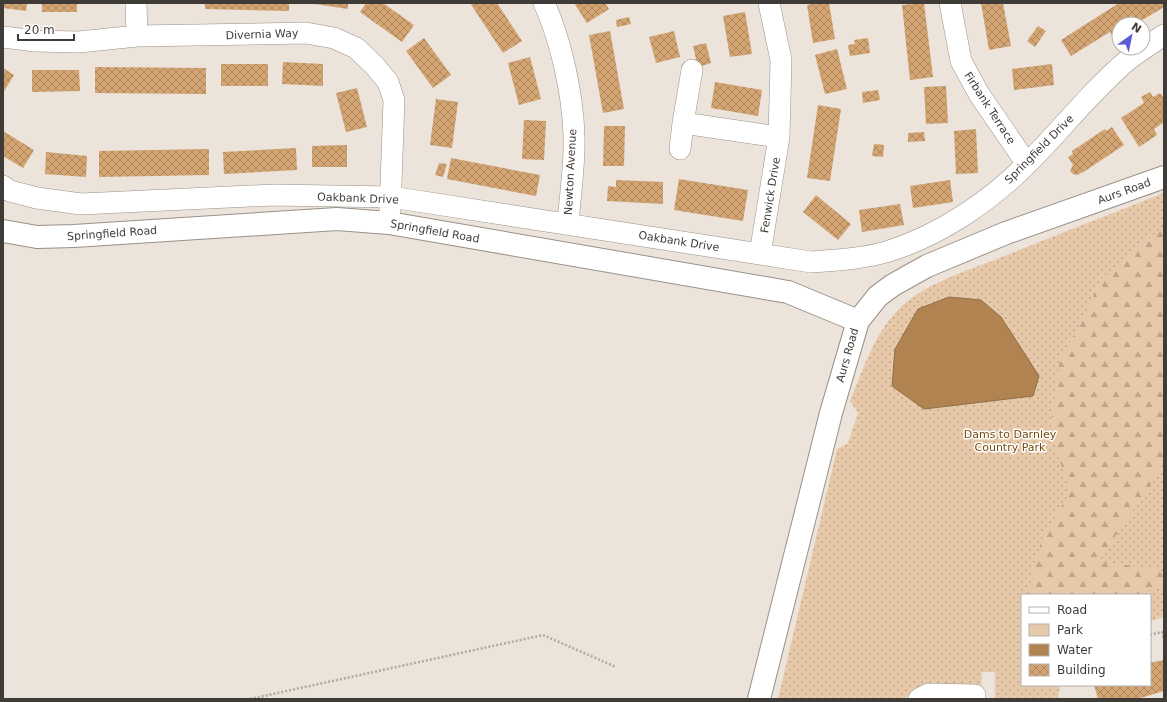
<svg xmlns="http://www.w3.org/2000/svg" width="1167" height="702" font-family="'DejaVu Sans',sans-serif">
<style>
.green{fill:url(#green-dots)}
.forest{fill:url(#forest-firs)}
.water{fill:#b08351;stroke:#8e6e4a}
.building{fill:url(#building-cross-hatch)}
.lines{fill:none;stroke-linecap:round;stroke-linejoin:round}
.minor-casing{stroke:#999189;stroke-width:22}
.tertiary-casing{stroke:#999189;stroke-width:24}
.path{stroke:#b0a9a2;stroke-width:2.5;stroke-dasharray:2 2;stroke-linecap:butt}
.minor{stroke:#fff;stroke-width:21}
.tertiary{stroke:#fff;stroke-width:22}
.labels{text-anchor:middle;stroke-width:3;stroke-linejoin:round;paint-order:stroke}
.street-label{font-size:11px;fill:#3f3c38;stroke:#fff}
.park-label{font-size:11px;fill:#764a0b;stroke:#fff}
</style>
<defs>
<pattern id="green-dots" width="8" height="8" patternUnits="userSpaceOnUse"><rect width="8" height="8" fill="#e7c9aa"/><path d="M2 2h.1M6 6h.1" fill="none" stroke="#bda48b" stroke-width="1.8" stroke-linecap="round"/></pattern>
<pattern id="forest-firs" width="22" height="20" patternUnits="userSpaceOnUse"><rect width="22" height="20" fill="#e7c9aa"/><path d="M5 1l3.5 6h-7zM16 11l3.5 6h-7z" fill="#bda48b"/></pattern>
<pattern id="building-cross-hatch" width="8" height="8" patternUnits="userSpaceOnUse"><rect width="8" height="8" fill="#d4a572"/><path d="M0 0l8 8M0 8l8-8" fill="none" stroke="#ad885f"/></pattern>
</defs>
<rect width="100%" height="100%" fill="#ece3da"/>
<path class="green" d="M1164,193V617L1150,621V595H1022V685H1060L1058,699H995V672H982L981,687H923L903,699H778L837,449L848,443L858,413L850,401C864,368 873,336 898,310C923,284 964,272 997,259C1053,236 1108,215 1164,193Z"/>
<path class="forest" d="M1164,226V461L1155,479L1098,561L1157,569L1164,576V586L1134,595H1027L1041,541L1070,492L1050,431L1060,358L1079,327L1102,278Z"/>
<path class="water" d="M949,297L981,300L1001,317L1039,376L1033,396L924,409L892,386L895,349L918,309Z"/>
<path class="building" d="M3,3H27L26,11L3,8Z
M42,3H77V12H42Z
M205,3H289V11L205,9Z
M308,3H348V9Z
M366,3H383L414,25L402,42L360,12Z
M470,3H497L522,41L503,53Z
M574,3H605L609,9L587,23Z
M817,3H829L835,39L813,43L807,5Z
M924,3L933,77L910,80L902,5Z
M981,3H1003L1011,46L989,50Z
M1119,3H1164V7L1136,24H1119V35L1114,38L1110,32L1071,56L1061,40Z
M745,12L752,54L730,57L723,16Z
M629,17L631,24L617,27L616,20Z
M1038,26L1046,31L1035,47L1027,41Z
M610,31L624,109L603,113L589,35Z
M674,31L680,57L656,63L649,37Z
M424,38L451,75L433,88L406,51Z
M868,38L870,53L850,56L848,45L855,44L854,40Z
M706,43L711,63L698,67L693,46Z
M837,49L847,89L825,94L815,55Z
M530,57L541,99L519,105L508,63Z
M283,62L323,64V86L282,84Z
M221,64H268V86H221Z
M1052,64L1054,85L1014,90L1012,69Z
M95,67L206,68V94L95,93Z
M3,68L14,75L3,93Z
M32,70H79L80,91L32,92Z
M715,82L762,90L758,116L711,108Z
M946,86L948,123L926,124L924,87Z
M357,88L367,127L346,132L336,93Z
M878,90L880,100L863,103L862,92Z
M1150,92L1153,97L1160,93L1164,98V122L1154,129L1157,135L1139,147L1121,118L1144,103L1141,97Z
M436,99L458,102L452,148L430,145Z
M818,105L841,109L830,181L807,178Z
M524,120L546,121L544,160L522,159Z
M604,126H625L624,166H603Z
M1112,127L1124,145L1085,171L1077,175L1073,174L1070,171L1073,165L1068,157L1073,154L1072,151L1105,129L1106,131Z
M976,129L978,173L956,174L954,131Z
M3,131L34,150L23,168L3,156Z
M924,132L925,141L908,142V133Z
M874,144L884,145L883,157L872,156Z
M347,145V167H312V146Z
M296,148L297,170L224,174L223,152Z
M209,149V175L99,177V151Z
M46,152L87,156L86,177L45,174Z
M451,158L540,175L536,196L447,179Z
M439,163L447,164L443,177L435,175Z
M679,179L748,190L743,221L674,210Z
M616,180L663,182V204L607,201L608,186L616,187Z
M950,180L953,202L913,208L910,186Z
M816,195L851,224L838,240L803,212Z
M900,204L904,225L862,232L859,210Z
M1163,660L1164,691L1137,699H1098L1094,685H1150V663Z"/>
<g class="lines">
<defs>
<path id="minor" d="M136,3L137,36
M544,3C561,40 573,95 574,136C575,165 570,195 568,224
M950,3L961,61L979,94L1027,164
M3,37L35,41L79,42L137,36L306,33L334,38L356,48L374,65L388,82L394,100L390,211
M692,70L683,123L779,137
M680,149L683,123
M3,186L10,191L37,198L81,204L274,195L391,197L811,262C836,260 861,259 886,252C939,236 989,202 1028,163C1062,129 1092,90 1129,59C1140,51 1152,43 1164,35
M760,254L779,137L781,60L769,3
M919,699L929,694L975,695"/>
<path id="tertiary" d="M3,231L37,237L74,236L337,219L389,223L788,292L858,321
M759,699L831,413L858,321L878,296L893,285L927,266L1006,233L1164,177"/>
</defs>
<use href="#minor" class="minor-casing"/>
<use href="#tertiary" class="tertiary-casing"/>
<path class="path" d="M1150,635L1162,632L1164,640
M250,699L543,635L616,667"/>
<use href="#minor" class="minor"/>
<use href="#tertiary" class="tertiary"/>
</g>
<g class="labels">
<g class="street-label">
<text transform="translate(262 34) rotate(-2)" y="4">Divernia Way</text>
<text transform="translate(990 108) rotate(57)" y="4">Firbank Terrace</text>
<text transform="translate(1039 149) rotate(-45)" y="4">Springfield Drive</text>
<text transform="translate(570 172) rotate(-87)" y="4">Newton Avenue</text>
<text transform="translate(1124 191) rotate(-20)" y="4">Aurs Road</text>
<text transform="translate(770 195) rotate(-81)" y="4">Fenwick Drive</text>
<text transform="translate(358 198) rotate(2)" y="4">Oakbank Drive</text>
<text transform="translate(435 231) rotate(10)" y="4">Springfield Road</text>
<text transform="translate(112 233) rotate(-4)" y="4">Springfield Road</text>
<text transform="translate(679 241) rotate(9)" y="4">Oakbank Drive</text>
<text transform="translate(847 355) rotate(-74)" y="4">Aurs Road</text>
</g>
<g class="park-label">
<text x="1010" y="438">Dams to Darnley<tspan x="1010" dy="13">Country Park</tspan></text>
</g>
</g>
<rect width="1167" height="702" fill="none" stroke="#3f3c38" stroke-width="8"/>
<rect x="1021" y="594" width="130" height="92" fill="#ffffff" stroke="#b2b1af"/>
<rect x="1029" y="607" width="20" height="6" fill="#ffffff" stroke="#b2b1af"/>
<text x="1057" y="614" font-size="12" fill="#3f3c38">Road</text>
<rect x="1029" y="624" width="20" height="12" fill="#e7c9aa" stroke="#b2b1af"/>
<text x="1057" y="634" font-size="12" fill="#3f3c38">Park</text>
<rect x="1029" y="644" width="20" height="12" fill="#b08351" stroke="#b2b1af"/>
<text x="1057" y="654" font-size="12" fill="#3f3c38">Water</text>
<rect x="1029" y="664" width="20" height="12" fill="url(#building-cross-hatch)" stroke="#b2b1af"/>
<text x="1057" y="674" font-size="12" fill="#3f3c38">Building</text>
<g transform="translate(1131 36) rotate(33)"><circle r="19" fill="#ffffff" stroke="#b2b1af"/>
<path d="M0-3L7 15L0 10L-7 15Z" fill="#5b5cd4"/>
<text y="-6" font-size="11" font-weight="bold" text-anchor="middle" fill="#3f3c38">N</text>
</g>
<path d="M18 34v6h56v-6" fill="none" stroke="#3f3c38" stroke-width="2"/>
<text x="24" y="34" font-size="12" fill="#3f3c38" stroke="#ffffff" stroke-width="3" paint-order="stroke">20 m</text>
</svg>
